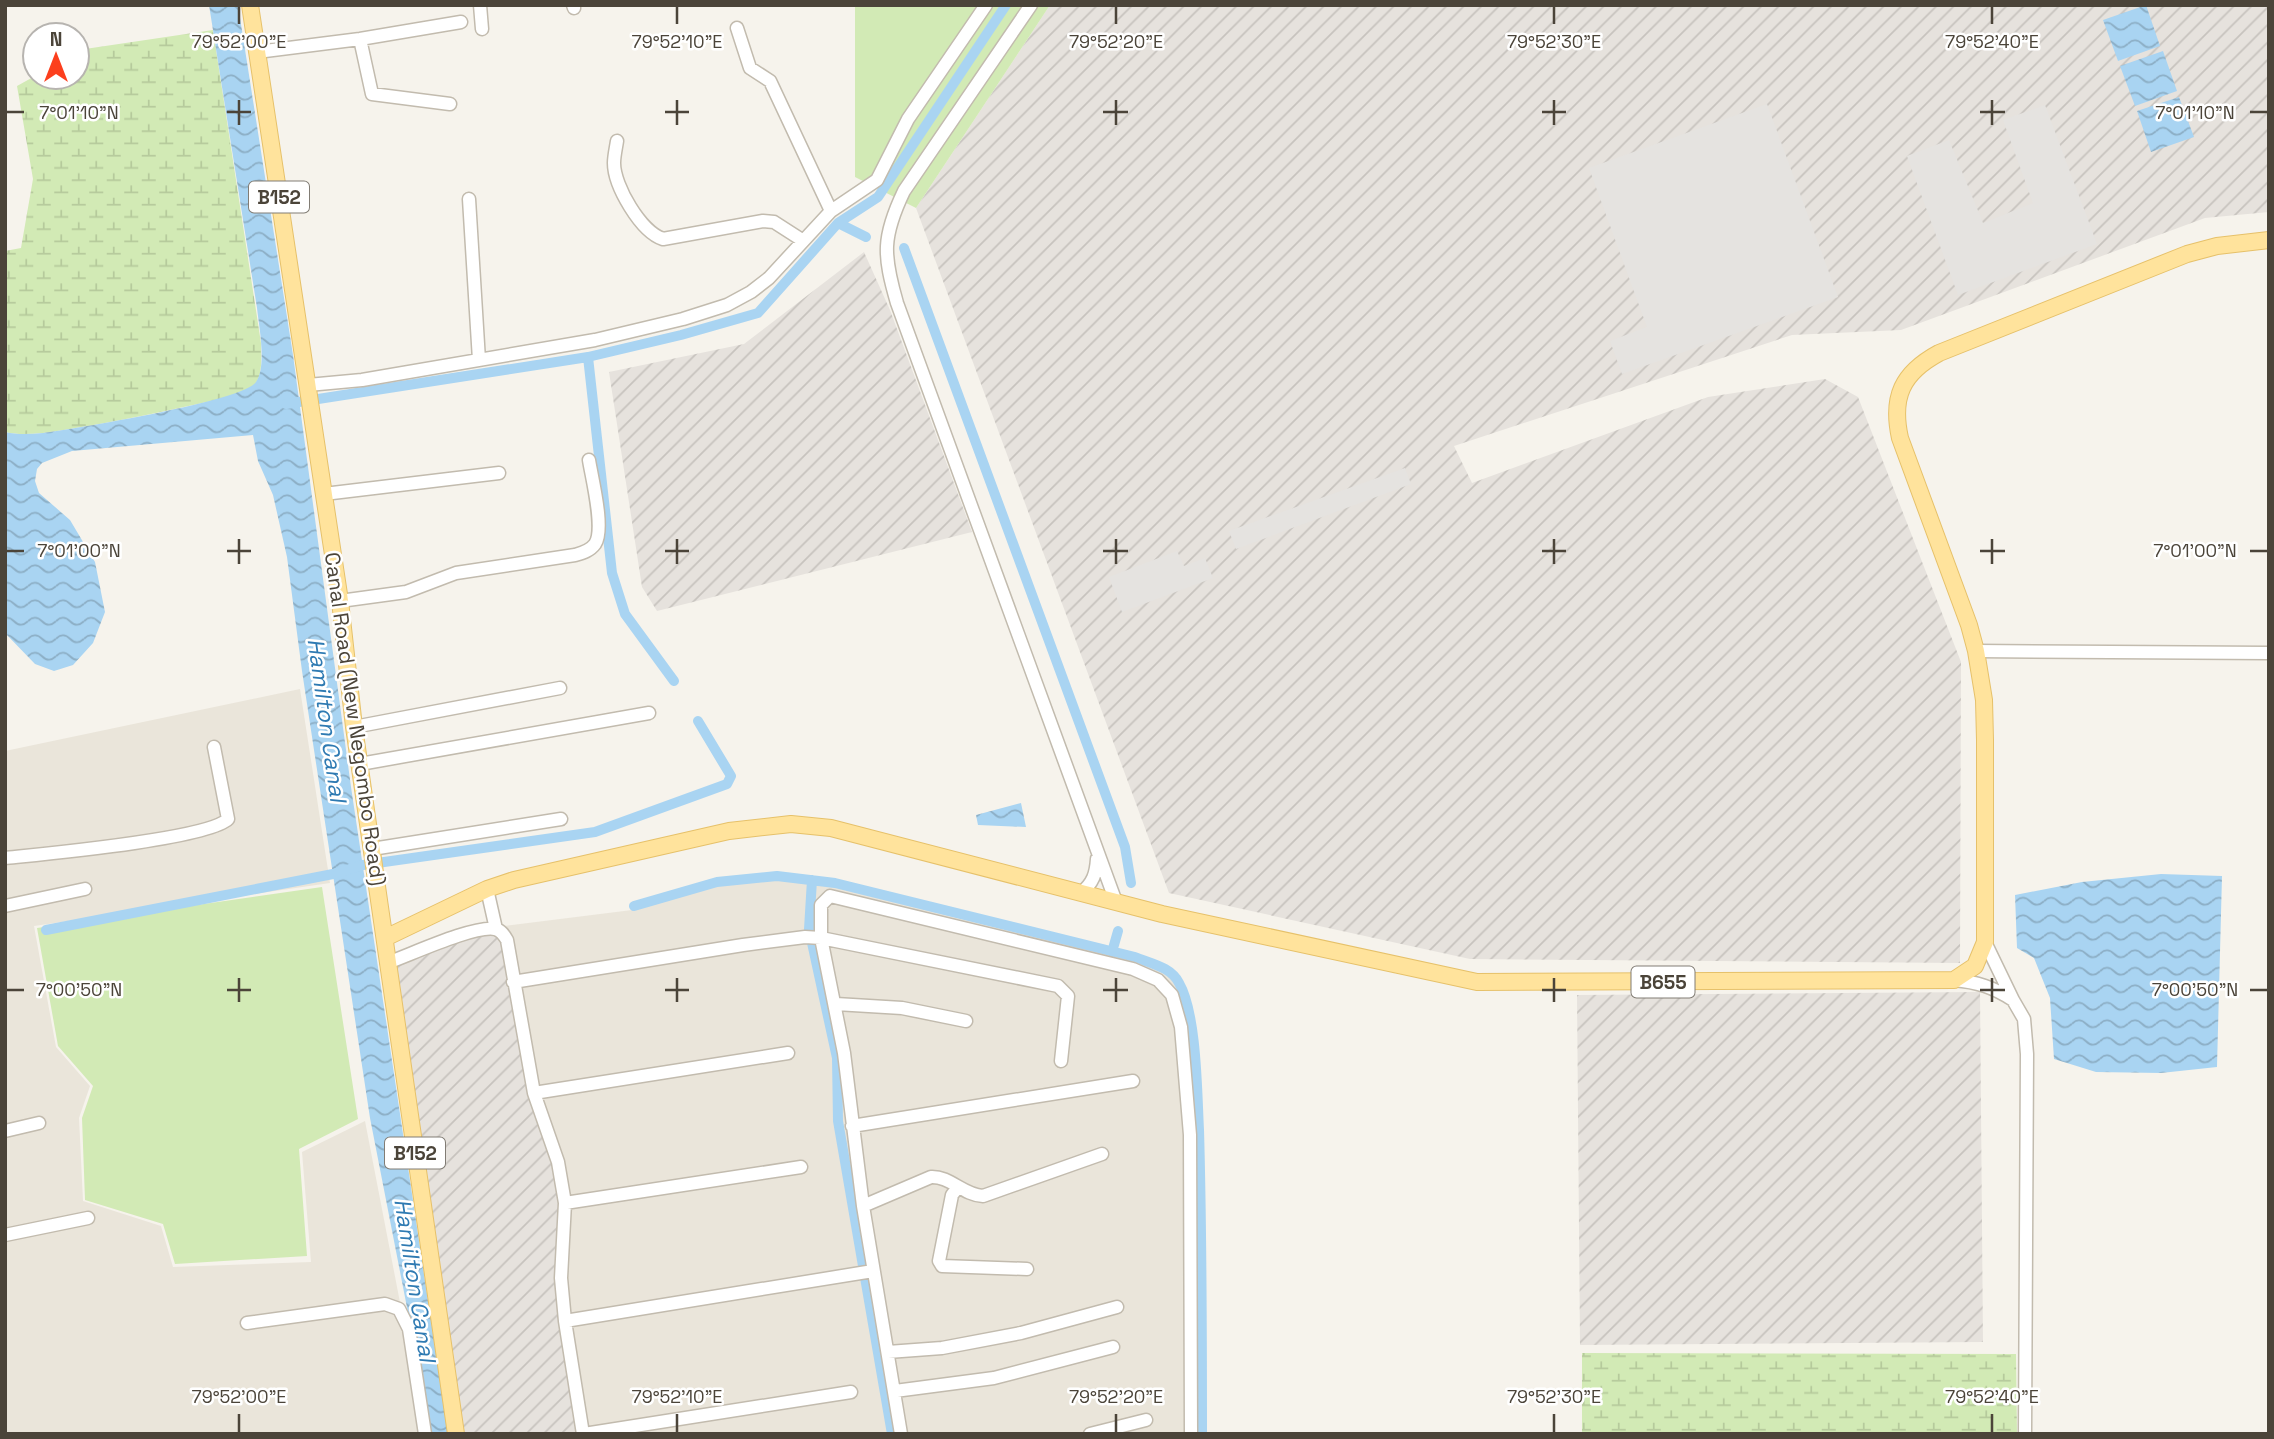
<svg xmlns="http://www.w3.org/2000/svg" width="2274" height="1439" font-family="'Space Grotesk',sans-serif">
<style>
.residential{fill:#eae5da}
.industrial{fill:url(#industrial-furrows)}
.grass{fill:#d2eab5}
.wetland{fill:url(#wetland-marsh)}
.parking{fill:#e5e3e0}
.water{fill:url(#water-waves)}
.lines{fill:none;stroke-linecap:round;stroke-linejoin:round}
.canal{stroke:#a9d4f2;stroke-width:10}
.minor-casing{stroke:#c2bbae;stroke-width:15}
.major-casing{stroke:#e6c16a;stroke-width:18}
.minor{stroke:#fff;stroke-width:12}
.major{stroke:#ffe39c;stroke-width:16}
.ticks{fill:none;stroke:#4b4439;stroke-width:2.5}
.labels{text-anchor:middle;stroke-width:5;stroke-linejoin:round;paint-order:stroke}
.shield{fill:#fff;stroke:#817c74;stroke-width:2}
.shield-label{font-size:19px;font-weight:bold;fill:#4b4439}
.street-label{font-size:21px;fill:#4b4439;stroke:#fff}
.water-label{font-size:23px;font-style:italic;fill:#2e7ab2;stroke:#fff}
.ticks-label{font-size:18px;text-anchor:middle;fill:#4b4439;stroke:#fff;stroke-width:5;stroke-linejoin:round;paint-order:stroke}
</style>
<defs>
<pattern id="industrial-furrows" width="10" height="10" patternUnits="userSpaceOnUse" patternTransform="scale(1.75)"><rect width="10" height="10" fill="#e6e2dd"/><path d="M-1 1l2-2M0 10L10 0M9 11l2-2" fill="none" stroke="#c7c3be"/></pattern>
<pattern id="wetland-marsh" width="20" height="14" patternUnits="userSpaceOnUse" patternTransform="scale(1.75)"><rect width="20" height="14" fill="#d2eab5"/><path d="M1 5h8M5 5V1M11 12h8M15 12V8" fill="none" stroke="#b6ca9c"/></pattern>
<pattern id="water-waves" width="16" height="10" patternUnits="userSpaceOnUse" patternTransform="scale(1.75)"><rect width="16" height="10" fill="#a9d4f2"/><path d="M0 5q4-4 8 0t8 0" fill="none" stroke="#8caec5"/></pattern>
</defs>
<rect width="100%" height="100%" fill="#f6f3ec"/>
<path class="residential" d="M300,689L330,883L34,926L56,1047L90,1086L79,1118L83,1201L161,1226L173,1267L311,1262L302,1152L365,1121L414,1375L420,1434H5V751Z
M777,879L835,886L1134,961L1170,975L1178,988L1185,1017L1193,1070L1198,1234V1434H584L536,1093L496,927L632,910L717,886Z"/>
<path class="industrial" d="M1050,5H2269V212L2205,218L1901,330L1792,335L1454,446L1472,483L1708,397L1825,379L1858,397L1961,662L1960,963L1470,959L1169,893L916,208Z
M864,252L890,310L972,532L657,611L642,587L609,372L744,344Z
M485,931L502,934L561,1183L558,1278L580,1434H458L390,965Z
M1980,992L1983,1342L1580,1345L1577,995Z"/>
<path class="grass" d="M855,5H1050L916,208L855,177Z
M322,887L358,1119L299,1149L307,1256L175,1264L163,1224L85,1200L82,1118L93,1086L58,1046L37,928Z"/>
<path class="wetland" d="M213,30L261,343C261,358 264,380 250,389C236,398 214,400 198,404C147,415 94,426 43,433C30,434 18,435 5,432V251L21,248L33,179L17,86L35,76L77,77V53L85,49Z
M1582,1353L2016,1354L2017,1434H1582Z"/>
<path class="parking" d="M1767,104L1838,297L1622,374L1610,341L1647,327L1589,168Z
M2045,105L2097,244L1958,295L1907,156L1949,140L1983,223L2033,203L2003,120Z
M1405,468L1411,484L1236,549L1229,531Z
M1177,551L1184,566L1205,558L1213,578L1122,612L1109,577Z"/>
<path class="water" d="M209,5H238L293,355L351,787L448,1434H429L420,1374L370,1118L302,671L287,557L273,495L258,461L253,435L72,451L42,463L37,469L35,481L39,493L70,520L95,562L105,612L93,643L73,665L54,671L35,664L5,633V432C18,435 30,434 43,433C73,429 244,401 256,382C267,366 259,327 257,308Z
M2146,5L2160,46L2118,61L2103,20Z
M2163,51L2177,91L2135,106L2120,66Z
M2179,97L2194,137L2151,152L2137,111Z
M1021,803L1026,827L978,825L976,815Z
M2161,874L2222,876L2217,1067L2161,1073L2096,1072L2054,1059L2050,998L2034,958L2017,948L2015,895L2082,882Z"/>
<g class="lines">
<path class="canal" d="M838,223L866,237
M904,248L1125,847L1131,883
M588,357L612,573L625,614L674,681
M286,404L588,357L681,335L758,313L838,223L878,197L1006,5
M812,880L809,929L837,1058L838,1121L892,1434
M634,906L717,882L777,876L835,883L1135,957C1152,964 1171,967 1179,983C1197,1014 1197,1094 1199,1130C1202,1232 1202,1333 1202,1434
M46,930L333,874L363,865L595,832L727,784L731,776L698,721
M1112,952L1118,931"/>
<defs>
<path id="minor" d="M480,5L482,29
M573,5L574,8
M1031,5L904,191C882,237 883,255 897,303L1116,902
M737,28L750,68L770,81L831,211
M360,39L372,94L450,104
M257,52L360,39L461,22
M617,141C616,148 614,156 614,163C614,186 641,232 663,239L763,221L774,222L802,240
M469,199L479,360
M308,385L362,380L595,340L683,319L727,305L751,292L769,278L831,211L877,180L908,119L986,5
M324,494L499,473
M340,601L406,592L456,573L575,555C582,553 590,551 595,544C605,529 592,479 589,460
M1976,651L2269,653
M354,727L560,688
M360,764L649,713
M372,849L561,819
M5,858C43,854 208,839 228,819L214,747
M487,889L496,929
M1081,893C1093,883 1096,874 1097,859
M5,906L85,889
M387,963C410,955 474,925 495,929C501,930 504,935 507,940L534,1093L558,1162L565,1203L561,1278L565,1321L583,1434
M1954,980C1977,982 1993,987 2013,1000L1985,942
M513,982L743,945L805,937L821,938L1058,986L1068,996L1061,1061
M2013,1000L2024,1019L2027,1054L2025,1434
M836,1004L902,1008L966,1021
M534,1093L788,1053
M852,1126L1133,1081
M5,1131L39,1123
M958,1187L952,1195L939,1261L942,1266L1027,1269
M565,1203L801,1167
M863,1206L931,1177C950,1176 963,1195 983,1196L1102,1154
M5,1235L88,1218
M565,1321L873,1271
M247,1323L385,1304L399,1309L409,1329L425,1434
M888,1352L942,1348L1021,1333L1117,1307
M895,1391L994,1378L1113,1347
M584,1434L851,1392
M901,1434L863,1206L844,1053L821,938V905L830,896L1133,969L1158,980L1172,995L1181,1027L1190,1135L1191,1434
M1090,1434L1146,1420"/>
<path id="major" d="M250,5L340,601L354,727L456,1434
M385,938L487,889L514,880L729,831L791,824L831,828L1162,914L1477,982L1954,980L1975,966L1985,942V740L1984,700L1976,651L1969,625L1900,438C1891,397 1902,373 1939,353L2187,254L2217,246L2269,240"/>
</defs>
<use href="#minor" class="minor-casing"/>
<use href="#major" class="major-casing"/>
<use href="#minor" class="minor"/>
<use href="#major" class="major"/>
</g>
<path class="ticks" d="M239,7V24M677,7V24M1116,7V24M1554,7V24M1992,7V24M239,100V125M677,100V125M1116,100V125M1554,100V125M1992,100V125M7,112H24M227,112H251M665,112H689M1103,112H1128M1542,112H1566M1980,112H2005M2250,112H2267M239,539V564M677,539V564M1116,539V564M1554,539V564M1992,539V564M7,551H24M227,551H251M665,551H689M1103,551H1128M1542,551H1566M1980,551H2005M2250,551H2267M239,978V1002M677,978V1002M1116,978V1002M1554,978V1002M1992,978V1002M7,990H24M227,990H251M665,990H689M1103,990H1128M1542,990H1566M1980,990H2005M2250,990H2267M239,1414V1432M677,1414V1432M1116,1414V1432M1554,1414V1432M1992,1414V1432"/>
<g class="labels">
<g class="shield">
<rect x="249" y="181.5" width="60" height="31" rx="5"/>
<rect x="1631.5" y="966.5" width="63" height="31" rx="5"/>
<rect x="385" y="1137.5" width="60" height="31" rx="5"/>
</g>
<g class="shield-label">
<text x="279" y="204">B152</text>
<text x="1663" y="989">B655</text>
<text x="415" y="1160">B152</text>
</g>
<g class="street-label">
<text transform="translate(355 719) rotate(82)" y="7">Canal Road (New Negombo Road)</text>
</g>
<g class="water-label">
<text transform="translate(327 720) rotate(82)" y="8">Hamilton Canal</text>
<text transform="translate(415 1280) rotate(81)" y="8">Hamilton Canal</text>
</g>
</g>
<g class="ticks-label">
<text x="239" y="48">79°52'00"E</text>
<text x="677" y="48">79°52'10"E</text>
<text x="1116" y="48">79°52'20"E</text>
<text x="1554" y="48">79°52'30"E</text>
<text x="1992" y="48">79°52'40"E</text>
<text x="79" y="119">7°01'10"N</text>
<text x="2195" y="119">7°01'10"N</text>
<text x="79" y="557">7°01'00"N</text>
<text x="2195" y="557">7°01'00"N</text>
<text x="79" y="996">7°00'50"N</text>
<text x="2195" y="996">7°00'50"N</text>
<text x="239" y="1403">79°52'00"E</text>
<text x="677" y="1403">79°52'10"E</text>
<text x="1116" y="1403">79°52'20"E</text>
<text x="1554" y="1403">79°52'30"E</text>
<text x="1992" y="1403">79°52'40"E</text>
</g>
<rect width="2274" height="1439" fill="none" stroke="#4b4439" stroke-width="14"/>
<g transform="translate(56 56)"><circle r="33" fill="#ffffff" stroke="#b7b4b0" stroke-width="2"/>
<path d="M0-5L12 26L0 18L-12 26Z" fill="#fc3f1d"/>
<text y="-10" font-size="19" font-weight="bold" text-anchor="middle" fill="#4b4439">N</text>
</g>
</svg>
